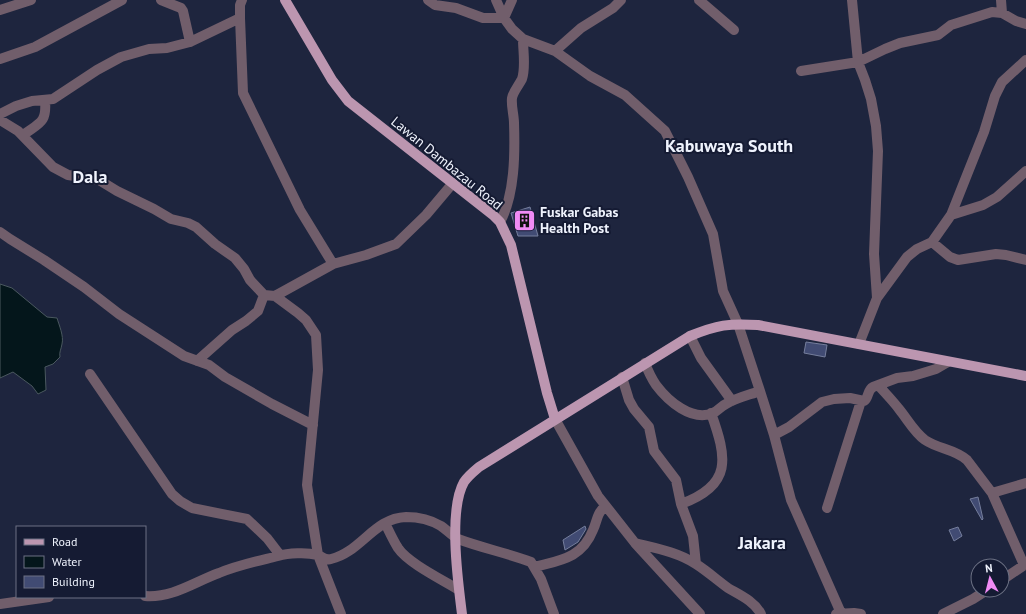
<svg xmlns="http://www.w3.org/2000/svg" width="1026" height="614" font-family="'PT Sans',sans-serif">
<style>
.water{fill:#04161b;stroke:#4a585f}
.building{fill:#414b73;stroke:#757e9c}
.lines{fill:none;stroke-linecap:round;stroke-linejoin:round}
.minor{stroke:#715e6b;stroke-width:10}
.major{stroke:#bc96b0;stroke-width:10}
.labels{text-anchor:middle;stroke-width:4;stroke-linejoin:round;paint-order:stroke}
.street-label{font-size:14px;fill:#eff3fd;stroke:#151b33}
.poi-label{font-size:14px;font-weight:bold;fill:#eff3fd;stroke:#151b33;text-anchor:start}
.district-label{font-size:18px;font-weight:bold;fill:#eff3fd;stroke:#151b33}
</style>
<rect width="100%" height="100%" fill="#1e253e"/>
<path class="water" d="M0,284L12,288L47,317L57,318C59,325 64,336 62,344C61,350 59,352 60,357L53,364L45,367L46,390L38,394L32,386L13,372L0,378Z"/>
<path class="building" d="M530,207L538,236H518L511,213Z
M806,342L827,345L825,357L804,353Z
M978,497L983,519L982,520L970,499Z
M585,526L586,529L578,542L565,550L563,540Z
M958,527L962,536L954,541L949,530Z"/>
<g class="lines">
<path class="minor" d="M161,0L181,8L183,11L190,42
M242,0L240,5V18L243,93L300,210L333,264
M428,0L435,5L456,8L483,18H504
M496,0L504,18L512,29L523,39L555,51L590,76L625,95L665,131L688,177L713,234L723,291L738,324L760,391L774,435L791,500L841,613
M699,0L734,30
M852,0L858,62L865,80L871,99L876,126L878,151L874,254L877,298L859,344
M1001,0L1002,13
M0,10L31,0
M504,18L512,0
M555,51L581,28L613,8L621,0
M0,59L35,47L122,0
M801,71L858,62L885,49L900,43L938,35L951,25L992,12L1002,13L1016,21L1026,24
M0,114L16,106L32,101L53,99L97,70L121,57L149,49L167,48L190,42L240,18
M0,120L18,131L53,167L68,175L99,180L117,191L154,209L171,219L188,223L196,227L215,244L235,258L244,269L250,280L264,295
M23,135C39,123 47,123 45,101
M951,215L983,205L997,197L1026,171
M500,222C515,195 515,153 514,123C514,115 511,106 512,98C513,92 519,85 522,79C526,67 523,52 523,39
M0,232L10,239L44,260L84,287L119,314L184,356L209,365L225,377L272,404L313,425
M932,242L950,257L958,260L996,254L1006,255L1026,260
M275,296L298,313L306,320L316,335L318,370L307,485L318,555L341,614
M877,298L907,257L917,249L932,242L951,215L984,132L995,96L1002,82L1026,60
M690,336L701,358L732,401
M197,361L232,330L246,321L258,311L264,295L275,296L333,264L366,255L396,244L426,215L453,183
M645,363C648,371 652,379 656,385C668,401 692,422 713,413C718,411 721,406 726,404C736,398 749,395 760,391
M90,374L172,494L180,501L192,508L247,519L267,538L280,555
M622,377L629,400L634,409L649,427L654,451L676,480L681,504L693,536L696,564
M879,386C886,394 893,401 899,409C908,420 914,432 925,440C938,449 955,449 967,460L992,493L1024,565
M555,419L598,496L635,543L700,614
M774,435L789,427L822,402L834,399L850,398L864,401C869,398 867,390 873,387L897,378L913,376L936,369L948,362
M992,493L1026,483
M681,504C733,485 727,458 711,413
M827,508L861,401
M385,523C389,531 393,540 398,548C408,563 443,580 459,590
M635,543C655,548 678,552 696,564C707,571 717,580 728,588C740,595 754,601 761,614
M535,567C561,560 582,558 593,530C598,519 596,515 605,506
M1002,580L1026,564
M145,596C173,598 194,582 219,573C238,565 258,561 278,556C288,553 307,552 317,555C323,556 324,561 331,559C361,552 374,518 406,517C418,517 431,520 441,526C447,530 452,536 458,539C482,548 507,553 531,562L541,579L554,614
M0,604L49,597
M836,614L854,613L861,614
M943,614L973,599L987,590"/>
<path class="major" d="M285,0L332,80L348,101L493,215L500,222L511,245L547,393L555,419
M462,614C458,582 448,510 464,482C468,476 473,472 479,467L690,336C717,325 729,323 758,325L1026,376"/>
</g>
<defs>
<symbol id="building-square" viewBox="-11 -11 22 22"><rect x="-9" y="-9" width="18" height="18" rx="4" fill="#f08bf5" stroke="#151b33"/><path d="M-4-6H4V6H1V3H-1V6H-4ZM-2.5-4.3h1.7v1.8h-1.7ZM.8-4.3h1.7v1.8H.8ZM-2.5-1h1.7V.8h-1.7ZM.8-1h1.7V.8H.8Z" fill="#111"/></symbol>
</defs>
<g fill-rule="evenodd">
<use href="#building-square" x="512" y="208" width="25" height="25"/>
</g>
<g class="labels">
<g class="street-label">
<text transform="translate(447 163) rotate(39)" y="5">Lawan Dambazau Road</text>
</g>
<g class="poi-label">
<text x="540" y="217">Fuskar Gabas<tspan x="540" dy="16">Health Post</tspan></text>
</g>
<g class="district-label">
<text x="729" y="152">Kabuwaya South</text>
<text x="90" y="183">Dala</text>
<text x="762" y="549">Jakara</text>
</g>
</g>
<rect x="16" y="526" width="130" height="72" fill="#151b33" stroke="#6c7184"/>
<rect x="24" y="539" width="20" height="6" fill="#bc96b0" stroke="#6c7184"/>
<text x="52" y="546" font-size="12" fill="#eff3fd">Road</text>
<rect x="24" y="556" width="20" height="12" fill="#04161b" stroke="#6c7184"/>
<text x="52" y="566" font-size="12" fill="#eff3fd">Water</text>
<rect x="24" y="576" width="20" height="12" fill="#414b73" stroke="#6c7184"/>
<text x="52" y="586" font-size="12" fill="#eff3fd">Building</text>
<g transform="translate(990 578) rotate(353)"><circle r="19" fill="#151b33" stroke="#6c7184"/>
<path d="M0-3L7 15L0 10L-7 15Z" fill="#f08bf5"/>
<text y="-6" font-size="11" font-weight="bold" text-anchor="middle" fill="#eff3fd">N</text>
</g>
</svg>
